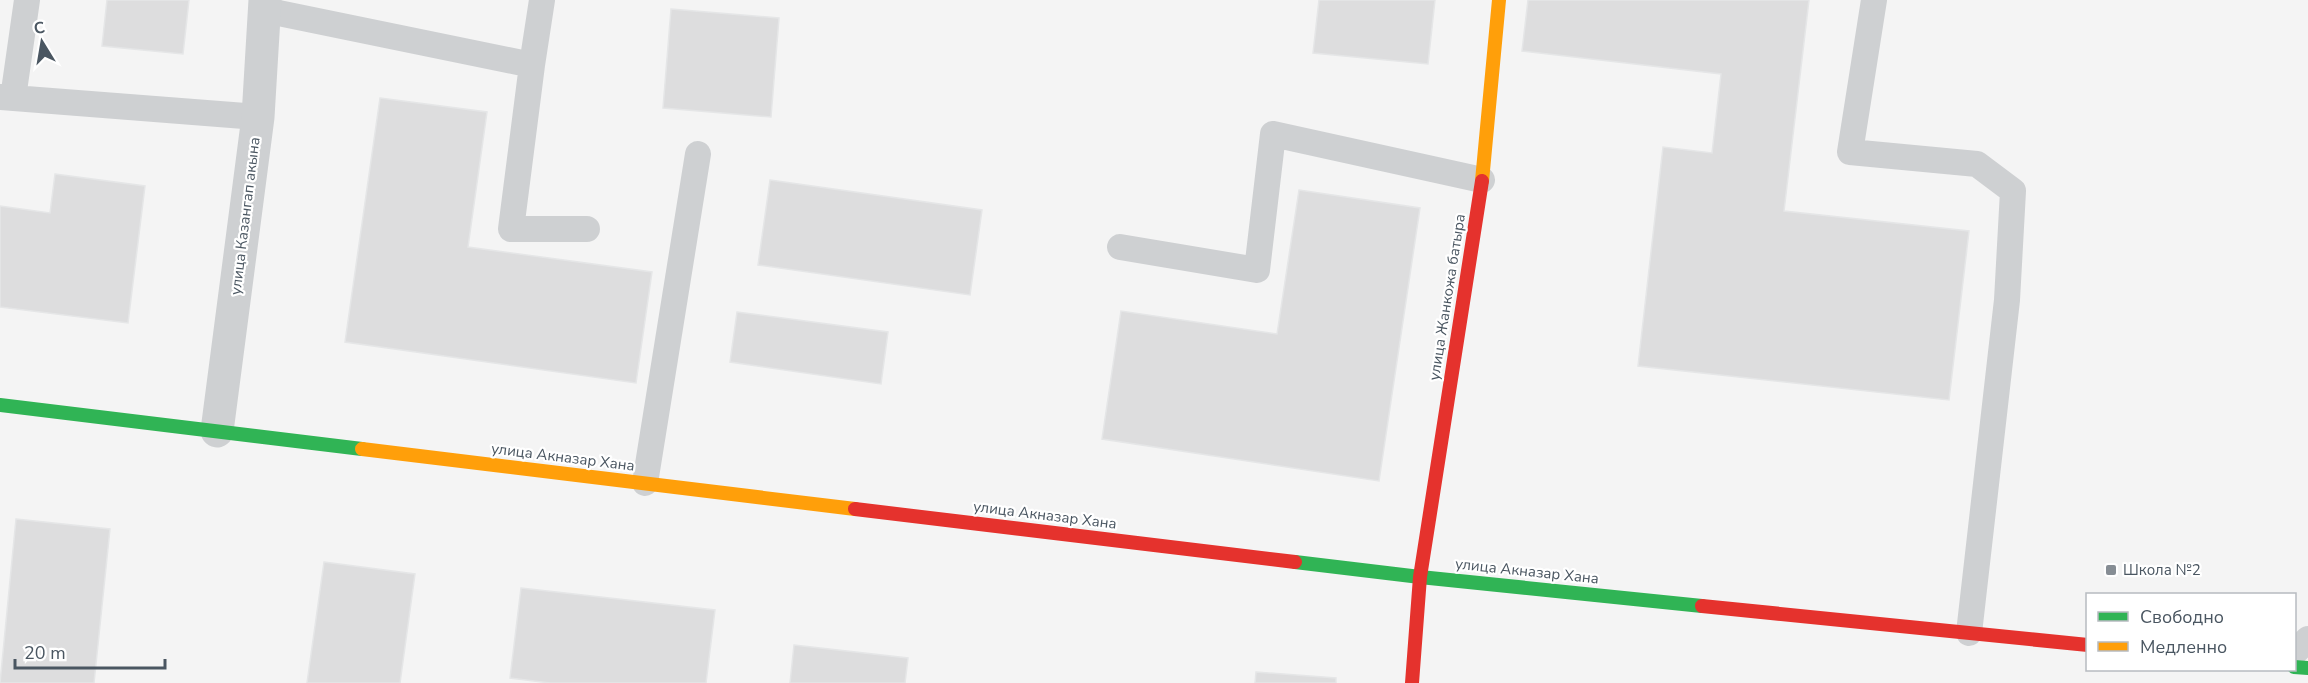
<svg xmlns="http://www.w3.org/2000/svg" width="2308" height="683" font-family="'Nunito Sans',sans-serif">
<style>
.building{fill:#ddddde;stroke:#e5e6e7;stroke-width:1.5}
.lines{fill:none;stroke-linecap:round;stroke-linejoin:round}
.lane{stroke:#ced0d2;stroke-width:26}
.street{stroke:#ced0d2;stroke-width:33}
.fast{stroke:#30b455;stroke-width:14}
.slow{stroke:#ff9f0a;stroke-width:14}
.jam{stroke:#e5322d;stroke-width:14}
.poi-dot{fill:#868d94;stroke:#fff;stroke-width:2}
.labels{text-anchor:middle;stroke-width:4.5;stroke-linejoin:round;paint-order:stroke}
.street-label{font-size:15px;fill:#4a5661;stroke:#fff}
.poi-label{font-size:15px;fill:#4a5661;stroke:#fff;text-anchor:start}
</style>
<rect width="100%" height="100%" fill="#f4f4f4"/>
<path class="building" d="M107,0H189L183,54L102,46Z
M1319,0H1435L1428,64L1313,53Z
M1528,0H1809L1784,211L1969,231L1949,400L1638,366L1663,147L1712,153L1721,74L1522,51Z
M671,9L779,18L771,117L663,108Z
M380,98L487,112L468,247L652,272L636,383L345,342Z
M55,174L145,186L128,323L0,307V206L50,213Z
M770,180L982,210L970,295L758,265Z
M1299,190L1420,208L1379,481L1102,439L1121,311L1277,334Z
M737,312L888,332L881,384L730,362Z
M16,519L110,529L94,683H0Z
M324,562L415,574L400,683H307Z
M521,588L715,610L706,683H550L510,678Z
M794,645L908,658L905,683H790Z
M1256,672L1336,678V683H1255Z"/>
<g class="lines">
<path class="lane" d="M1874,0L1850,152L1977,164L2013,191L2007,300L1969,633
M264,10L532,65L511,229H587
M532,65L542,0
M0,97L258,117
M13,98L27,0
M1120,247L1257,270L1273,134L1482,180
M645,483L698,154
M2294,653L2308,639"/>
<path class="street" d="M217,431L258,117L265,0"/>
<path class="fast" d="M0,405L362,449
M1295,562L1420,577L1702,606
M2294,667L2308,668"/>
<path class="slow" d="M1482,181L1499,0
M362,449L855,509"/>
<path class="jam" d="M855,509L1295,562
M1702,606L2088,645
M1412,683L1420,577L1482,181"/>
</g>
<rect class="poi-dot" x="2105" y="564" width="12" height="12" rx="3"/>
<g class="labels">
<g class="street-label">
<text transform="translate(245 216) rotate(-83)" y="5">улица Казангап акына</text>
<text transform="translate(1447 297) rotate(-81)" y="5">улица Жанкожа батыра</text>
<text transform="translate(563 457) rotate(7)" y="5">улица Акназар Хана</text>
<text transform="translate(1045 515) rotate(7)" y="5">улица Акназар Хана</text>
<text transform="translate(1527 571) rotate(6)" y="5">улица Акназар Хана</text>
</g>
<g class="poi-label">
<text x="2123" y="575">Школа №2</text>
</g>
</g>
<rect x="2086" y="593" width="210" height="78" fill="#ffffff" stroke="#b7bbc0" stroke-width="1.5"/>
<rect x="2098" y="612" width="30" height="9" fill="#30b455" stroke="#b7bbc0" stroke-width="1.5"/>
<text x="2140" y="623" font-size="18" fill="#4a5661">Свободно</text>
<rect x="2098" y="642" width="30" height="9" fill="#ff9f0a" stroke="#b7bbc0" stroke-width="1.5"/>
<text x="2140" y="653" font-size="18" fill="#4a5661">Медленно</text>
<g transform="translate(42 42) rotate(349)" stroke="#ffffff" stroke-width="4.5" paint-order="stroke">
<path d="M0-4.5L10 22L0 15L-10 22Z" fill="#4a5661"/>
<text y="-9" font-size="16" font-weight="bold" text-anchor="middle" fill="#4a5661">С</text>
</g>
<path d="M15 659v9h150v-9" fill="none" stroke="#4a5661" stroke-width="3"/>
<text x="24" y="659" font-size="18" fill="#4a5661" stroke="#ffffff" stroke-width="4.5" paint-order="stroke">20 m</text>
</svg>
